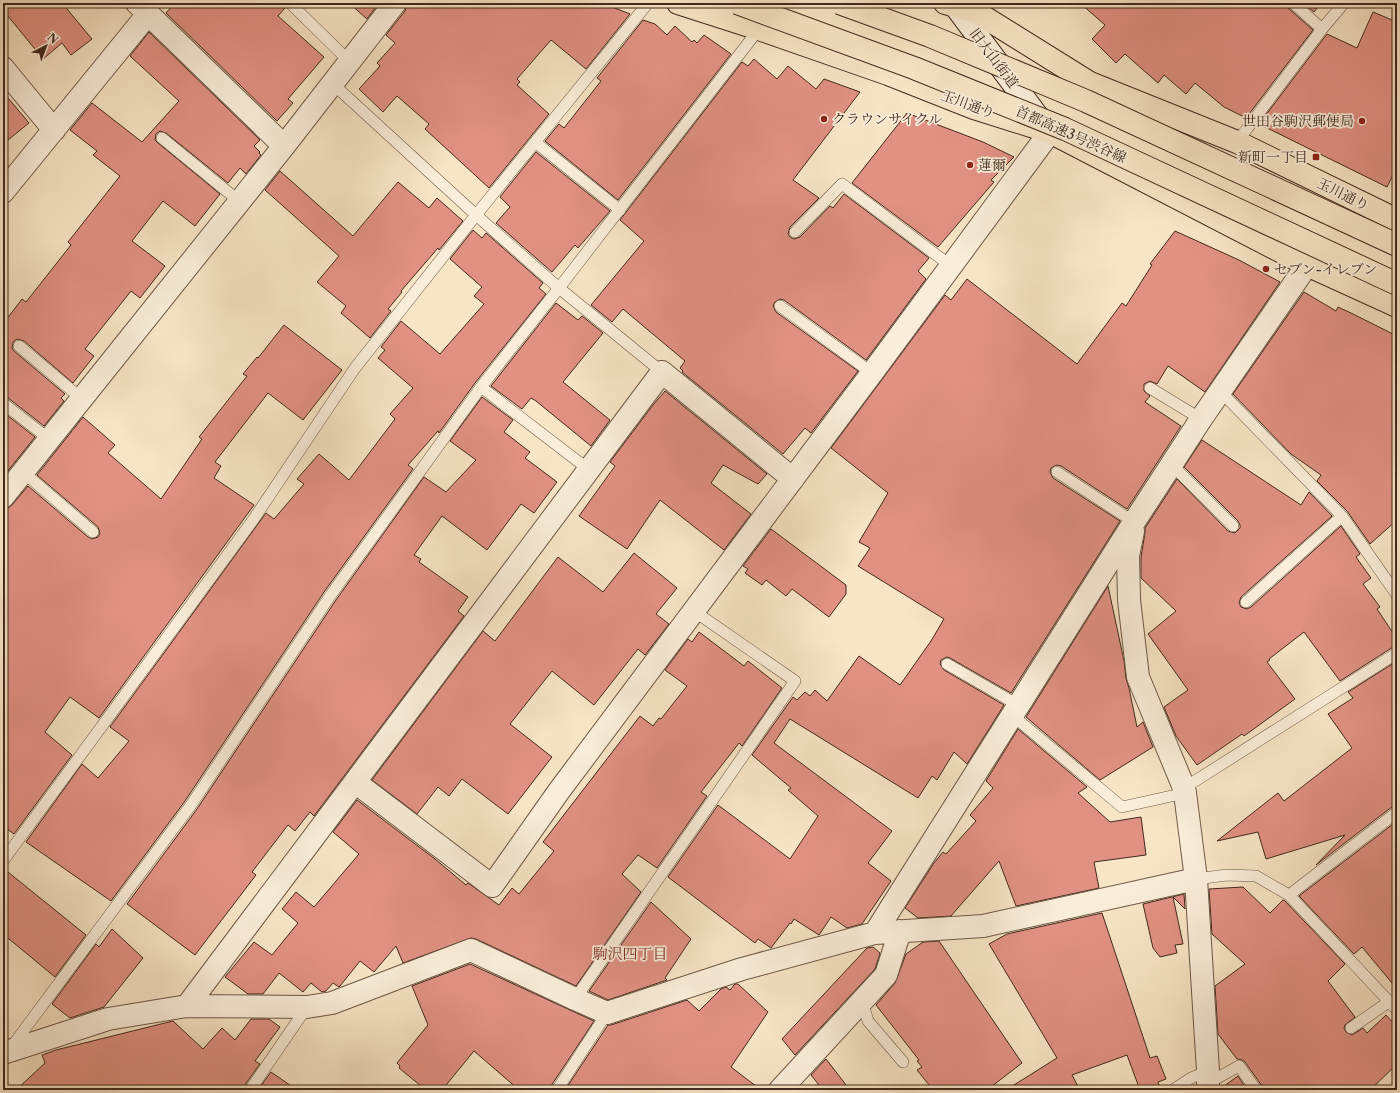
<svg xmlns="http://www.w3.org/2000/svg" width="1400" height="1093" font-family="'Libre Caslon Text','Noto Serif JP',serif">
<style>
.building{fill:#e19184;stroke:#42291c}
.lines{fill:none;stroke-linecap:round;stroke-linejoin:round}
.lane-casing{stroke:#6f5846;stroke-width:12}
.street-casing{stroke:#6f5846;stroke-width:24}
.secondary-casing{stroke:#42291c;stroke-width:24}
.highway-casing{stroke:#42291c;stroke-width:24}
.lane{stroke:#faeeda;stroke-width:11}
.street{stroke:#faeeda;stroke-width:22}
.secondary{stroke:#faeeda;stroke-width:22}
.highway{stroke:#f7e5c6;stroke-width:22}
.highway-bridge-casing{stroke:#42291c;stroke-width:24;stroke-linecap:butt}
.highway-bridge{stroke:#f7e5c6;stroke-width:22}
.poi-dot{fill:#8f2418;stroke:#faeeda;stroke-width:1.5}
.labels{text-anchor:middle;stroke-width:3.5;stroke-linejoin:round;paint-order:stroke}
.street-label{font-size:14px;fill:#42291c;stroke:#faeeda}
.poi-label{font-size:14px;fill:#42291c;stroke:#faeeda;text-anchor:start}
.neighbourhood-label{font-size:15px;fill:#7a1f14;stroke:#faeeda}
</style>
<rect width="100%" height="100%" fill="#f7e5c6"/>
<filter id="stains"><feTurbulence type="fractalNoise" baseFrequency=".005" numOctaves="4"/><feColorMatrix values="0 0 0 0 .2 0 0 0 0 .09 0 0 0 0 .02 0 0 0 .5 -.17"/></filter>
<radialGradient id="worn" r=".72"><stop offset=".6" stop-color="#630" stop-opacity="0"/><stop offset="1" stop-color="#630" stop-opacity=".3"/></radialGradient>
<path class="building" d="M3,3H62L92,39L71,55L62,43L43,59L3,10Z
M175,3H283L285,8L278,16L324,57L288,99L293,103L277,121L166,13Z
M349,3H379L367,19Z
M407,3H602L630,14L586,69L551,40L517,79L520,82L517,85L549,114L489,188L425,129L429,124L397,96L383,112L359,89L380,66L377,63L395,43L386,35L405,11Z
M1080,3H1286L1288,8L1313,30L1246,118L1224,107L1195,83L1186,94L1164,75L1158,83L1125,54L1116,63L1092,39L1105,25Z
M1303,3H1321L1314,12Z
M1373,12L1397,22V167L1387,187L1259,124L1327,34L1357,48Z
M643,20L655,24L667,35L675,26L692,42L694,40L697,43L704,35L731,54L618,200L545,141L559,124L564,128L601,81L597,78Z
M149,32L260,140L254,146L260,152L259,153L261,155L246,174L240,168L228,183L166,133L160,131L156,134L155,140L158,143L220,194L195,226L163,201L132,241L165,266L140,298L131,291L85,349L94,356L73,383L24,341L17,339L13,342L12,348L14,351L65,394L61,398L64,401L44,426L7,397L3,396V324L22,299L26,302L71,245L68,242L120,176L93,155L97,151L70,130L92,103L142,142L179,101L130,56Z
M754,59L777,79L788,66L816,89L824,79L860,92L793,180L819,198L790,227L788,234L790,237L794,239L800,237L830,206L833,208L844,194L929,258L918,271L926,279L866,360L784,300L780,299L775,302L773,306L776,312L858,371L811,433L805,428L783,454L682,372L683,371L680,368L685,361L623,309L612,322L591,305L644,241L620,220L742,62L748,66Z
M3,92L29,123L3,144Z
M907,113L983,142L1014,157L991,180L994,182L938,247L852,183Z
M536,152L610,211L578,248L575,245L552,272L496,223L510,207L500,197Z
M280,171L353,236L398,182L429,208L437,198L463,221L439,250L438,248L401,291L402,292L388,309L391,311L370,338L341,313L346,306L317,282L339,256L265,190Z
M473,230L482,238L486,233L543,283L539,288L546,294L475,383L439,433L438,431L408,465L413,469L324,592L185,801L111,901L26,842L82,764L98,778L129,741L110,727L266,513L274,519L304,484L297,479L319,454L349,480L395,419L390,414L413,388L378,358L385,350L381,347L401,321L440,354L484,304L474,296L482,287L450,259Z
M1175,231L1239,260L1280,282L1205,392L1168,366L1157,384L1150,381L1144,384V391L1150,396L1145,402L1181,426L1127,509L1061,466L1057,465L1051,468L1050,472L1053,478L1120,521L1011,693L950,658L947,657L941,660L940,664L944,670L1004,705L967,764L954,752L937,780L932,776L918,798L790,719L774,743L892,831L868,863L891,881L862,924L847,928L831,917L819,935L794,919L791,924L790,923L771,948L758,939L755,943L668,877L718,805L790,859L818,816L788,790L791,788L752,755L793,697L797,700L805,692L810,696L815,690L827,701L859,656L900,685L931,641L944,619L858,566L870,548L859,542L888,493L831,448L945,295L951,300L967,279L1077,364L1122,303L1126,306L1152,265L1150,264Z
M1304,292L1336,311L1338,307L1351,313L1397,336V520L1370,544L1347,511L1317,481L1321,475L1291,454L1233,394Z
M556,303L578,320L582,316L603,333L563,382L610,420L591,446L536,401L531,398L522,409L491,386Z
M284,325L342,370L303,420L268,393L215,462L221,466L214,478L254,505L99,718L70,697L45,732L72,755L14,834L3,826V509L8,508L12,505L28,486L88,537L92,539L98,537L100,533L98,527L37,475L83,417L115,445L108,453L161,499L202,439L199,437L247,376L243,374L257,357L258,358Z
M665,391L767,474L758,484L723,465L711,483L751,514L724,550L660,500L627,549L579,516L615,466L610,462L653,405Z
M482,397L513,420L504,432L530,452L525,458L557,482L534,513L521,504L487,550L442,516L414,555L421,559L419,562L468,597L458,611L464,616L314,816L310,812L295,831L288,825L252,872L256,875L195,955L127,904L197,809L336,600L424,477L446,492L476,460L450,441Z
M3,412L35,437L3,477Z
M1202,440L1301,505L1309,492L1332,516L1241,597L1239,603L1241,607L1247,609L1251,607L1341,526L1360,554L1356,557L1371,578L1363,584L1380,607L1377,609L1397,639V646L1393,647L1340,681L1304,632L1269,659L1270,660L1267,662L1295,699L1244,736L1242,734L1197,765L1176,736L1164,707L1188,690L1148,634L1176,611L1141,578V557L1145,533V528L1177,479L1228,531L1235,533L1240,528V525L1238,521L1184,467Z
M771,529L846,585V594L829,617L792,589L786,596L766,580L762,585L745,573L748,569L743,566Z
M634,553L677,588L656,614L669,624L645,655L638,649L594,705L552,671L510,724L552,757L508,814L462,779L449,796L438,787L417,814L372,780L483,631L495,641L558,557L603,592Z
M1108,586L1124,661L1126,679L1129,688L1137,727L1143,722L1153,747L1100,780L1026,717Z
M699,632L744,666L748,661L782,688L742,746L739,743L701,792L707,796L657,868L638,855L622,874L641,892L576,986L476,939L471,938L403,963L396,946L374,972L360,961L340,986L339,987L333,983L326,991L322,992L311,983L303,992L279,973L263,994H248L225,977L254,942L272,955L298,923L282,909L296,892L314,907L359,854L333,832L357,800L435,859L466,885L468,883L499,905L512,888L519,894L554,851L543,842L640,716L653,726L659,718L661,719L687,686L665,670L688,639L692,642Z
M1397,661V805L1393,806L1316,865L1345,835L1266,859L1258,832L1217,841L1278,793L1284,801L1352,748L1328,714L1353,698L1348,692Z
M1018,729L1087,787L1078,793L1110,822L1141,817L1146,855L1094,862L1099,888L1016,906L999,861L951,916L918,918L905,908L934,863L943,852L946,854L976,821L970,815L993,788L986,781Z
M1397,821V989L1362,947L1354,954L1299,896Z
M3,868L86,935L55,977L3,934Z
M1243,887L1270,913L1283,900L1285,901L1345,964L1328,981L1355,1017L1345,1025L1344,1028L1346,1032L1352,1035L1363,1028L1367,1033L1386,1015L1397,1027V1064L1370,1090H1263L1262,1086L1245,1062L1242,1060L1237,1059L1218,1034L1215,986L1245,964L1212,934L1209,889Z
M1184,894L1185,909L1173,897L1183,944L1175,945L1177,953L1160,957L1153,948L1143,904Z
M651,902L691,939L665,978L667,980L608,1000L589,991Z
M1102,913L1150,1058L1157,1056L1166,1079L1158,1082L1160,1090H1140L1127,1055L1072,1075L1080,1090H1006L1057,1058L989,944L1007,934Z
M112,929L143,958L104,1007L70,1018L52,1004L96,944L99,947Z
M939,941L1022,1063L987,1090H933L917,1070L922,1067L917,1061L919,1060L876,1005L895,983L906,954L923,942Z
M873,947L880,953L875,969L795,1055L782,1039L867,948Z
M470,964L594,1021L551,1086L550,1090H519L474,1051L442,1090H426L399,1068L400,1066L397,1063L428,1025L412,986Z
M735,984H738L768,1012L731,1067L761,1090H565L608,1025H611L687,1000L699,1011L721,989L726,987L730,990Z
M251,1019H269L280,1027L255,1061L260,1064L244,1086L243,1090H16L45,1063L42,1055L56,1050L173,1021L203,1049L222,1028L235,1040Z
M826,1059L850,1090H823L811,1075Z
M271,1072L297,1090H258Z
M1238,1076L1247,1090H1220V1089Z"/>
<g class="lines">
<defs>
<path id="lane" d="M290,3L350,62
M1293,3L1322,29
M333,84L476,215L559,288L662,372
M162,138L240,202
M535,142L620,210
M1237,142L1322,29L1344,3
M795,232L842,184L951,266
M780,306L872,373
M19,346L82,399
M481,387L588,469
M1150,388L1201,419
M1221,392L1342,516L1397,595
M3,403L49,439
M1172,465L1233,526
M23,472L93,532
M1057,472L1134,522
M1246,602L1342,516
M947,664L1018,705
M1012,715L1122,807L1185,793
M1184,788L1397,653
M3,861L253,520L355,368L476,215L648,3
M1196,879L1227,875L1256,876L1289,895L1397,1010
M1289,895L1397,812
M575,999L795,681L694,611
M862,1001L868,1021L903,1062
M1351,1028L1390,1001
M10,1049L191,805L330,596L481,387L559,288L759,29
M1208,1083L1239,1066L1256,1090
M250,1090L307,1007
M557,1090L607,1013
M1173,1090L1191,1078L1208,1071"/>
<path id="street" d="M137,3L284,146
M3,68L54,130
M3,192L148,14
M3,497L284,146L395,3
M1133,531L1128,556L1129,600L1138,677L1184,788L1185,793L1196,879L1208,1071V1090
M355,782L662,372L793,479
M875,933L1134,522L1201,419L1307,265
M187,1006L355,782L492,886L559,791L872,373L1050,132
M3,1053L108,1019L187,1006L307,1007L332,1003L471,950L575,999L607,1013L742,969L875,933L983,926L1196,879
M780,1090L886,975L900,931"/>
<path id="secondary" d="M953,3L1044,125"/>
<path id="highway" d="M678,3L759,29L888,74L974,108L1050,132L1307,265L1397,306
M945,3L976,12L1090,83L1237,142L1397,220"/>
</defs>
<use href="#lane" class="lane-casing"/>
<use href="#street" class="street-casing"/>
<use href="#secondary" class="secondary-casing"/>
<use href="#highway" class="highway-casing"/>
<use href="#lane" class="lane"/>
<use href="#street" class="street"/>
<use href="#secondary" class="secondary"/>
<use href="#highway" class="highway"/>
<defs>
<path id="highway-bridge" d="M737,3L914,68L1065,129L1397,284
M839,3L930,36L1086,101L1397,245"/>
</defs>
<use href="#highway-bridge" class="highway-bridge-casing"/>
<use href="#highway-bridge" class="highway-bridge"/>
</g>
<g class="poi-dot">
<circle cx="824" cy="119" r="4"/>
<circle cx="1362" cy="121" r="4"/>
<rect x="1312" y="153" width="8" height="8" rx="2"/>
<circle cx="970" cy="165" r="4"/>
<circle cx="1266" cy="269" r="4"/>
</g>
<g class="labels">
<g class="street-label">
<text transform="translate(994 58) rotate(53)" y="5">旧大山街道</text>
<text transform="translate(968 104) rotate(20)" y="5">玉川通り</text>
<text transform="translate(1071 134) rotate(24)" y="5">首都高速3号渋谷線</text>
<text transform="translate(1343 194) rotate(26)" y="5">玉川通り</text>
</g>
<g class="poi-label">
<text x="832" y="124">クラウンサイクル</text>
<text x="1354" y="126" text-anchor="end">世田谷駒沢郵便局</text>
<text x="1308" y="162" text-anchor="end">新町一丁目</text>
<text x="978" y="170">蓮爾</text>
<text x="1274" y="274">セブン-イレブン</text>
</g>
<g class="neighbourhood-label">
<text x="630" y="959">駒沢四丁目</text>
</g>
</g>
<rect width="1400" height="1093" fill="none" stroke="#f7e5c6" stroke-width="16"/>
<rect x="4" y="4" width="1392" height="1085" fill="none" stroke="#42291c" stroke-width="2"/>
<rect x="8" y="8" width="1384" height="1077" fill="none" stroke="#42291c"/>
<g transform="translate(46 46) rotate(42)" stroke="#faeeda" stroke-width="3" paint-order="stroke">
<path d="M0-3L7 15L0 10L-7 15Z" fill="#42291c"/>
<text y="-6" font-size="11" font-weight="bold" text-anchor="middle" fill="#42291c">N</text>
</g>
<rect width="100%" height="100%" filter="url(#stains)"/>
<rect width="100%" height="100%" fill="url(#worn)"/>
</svg>
